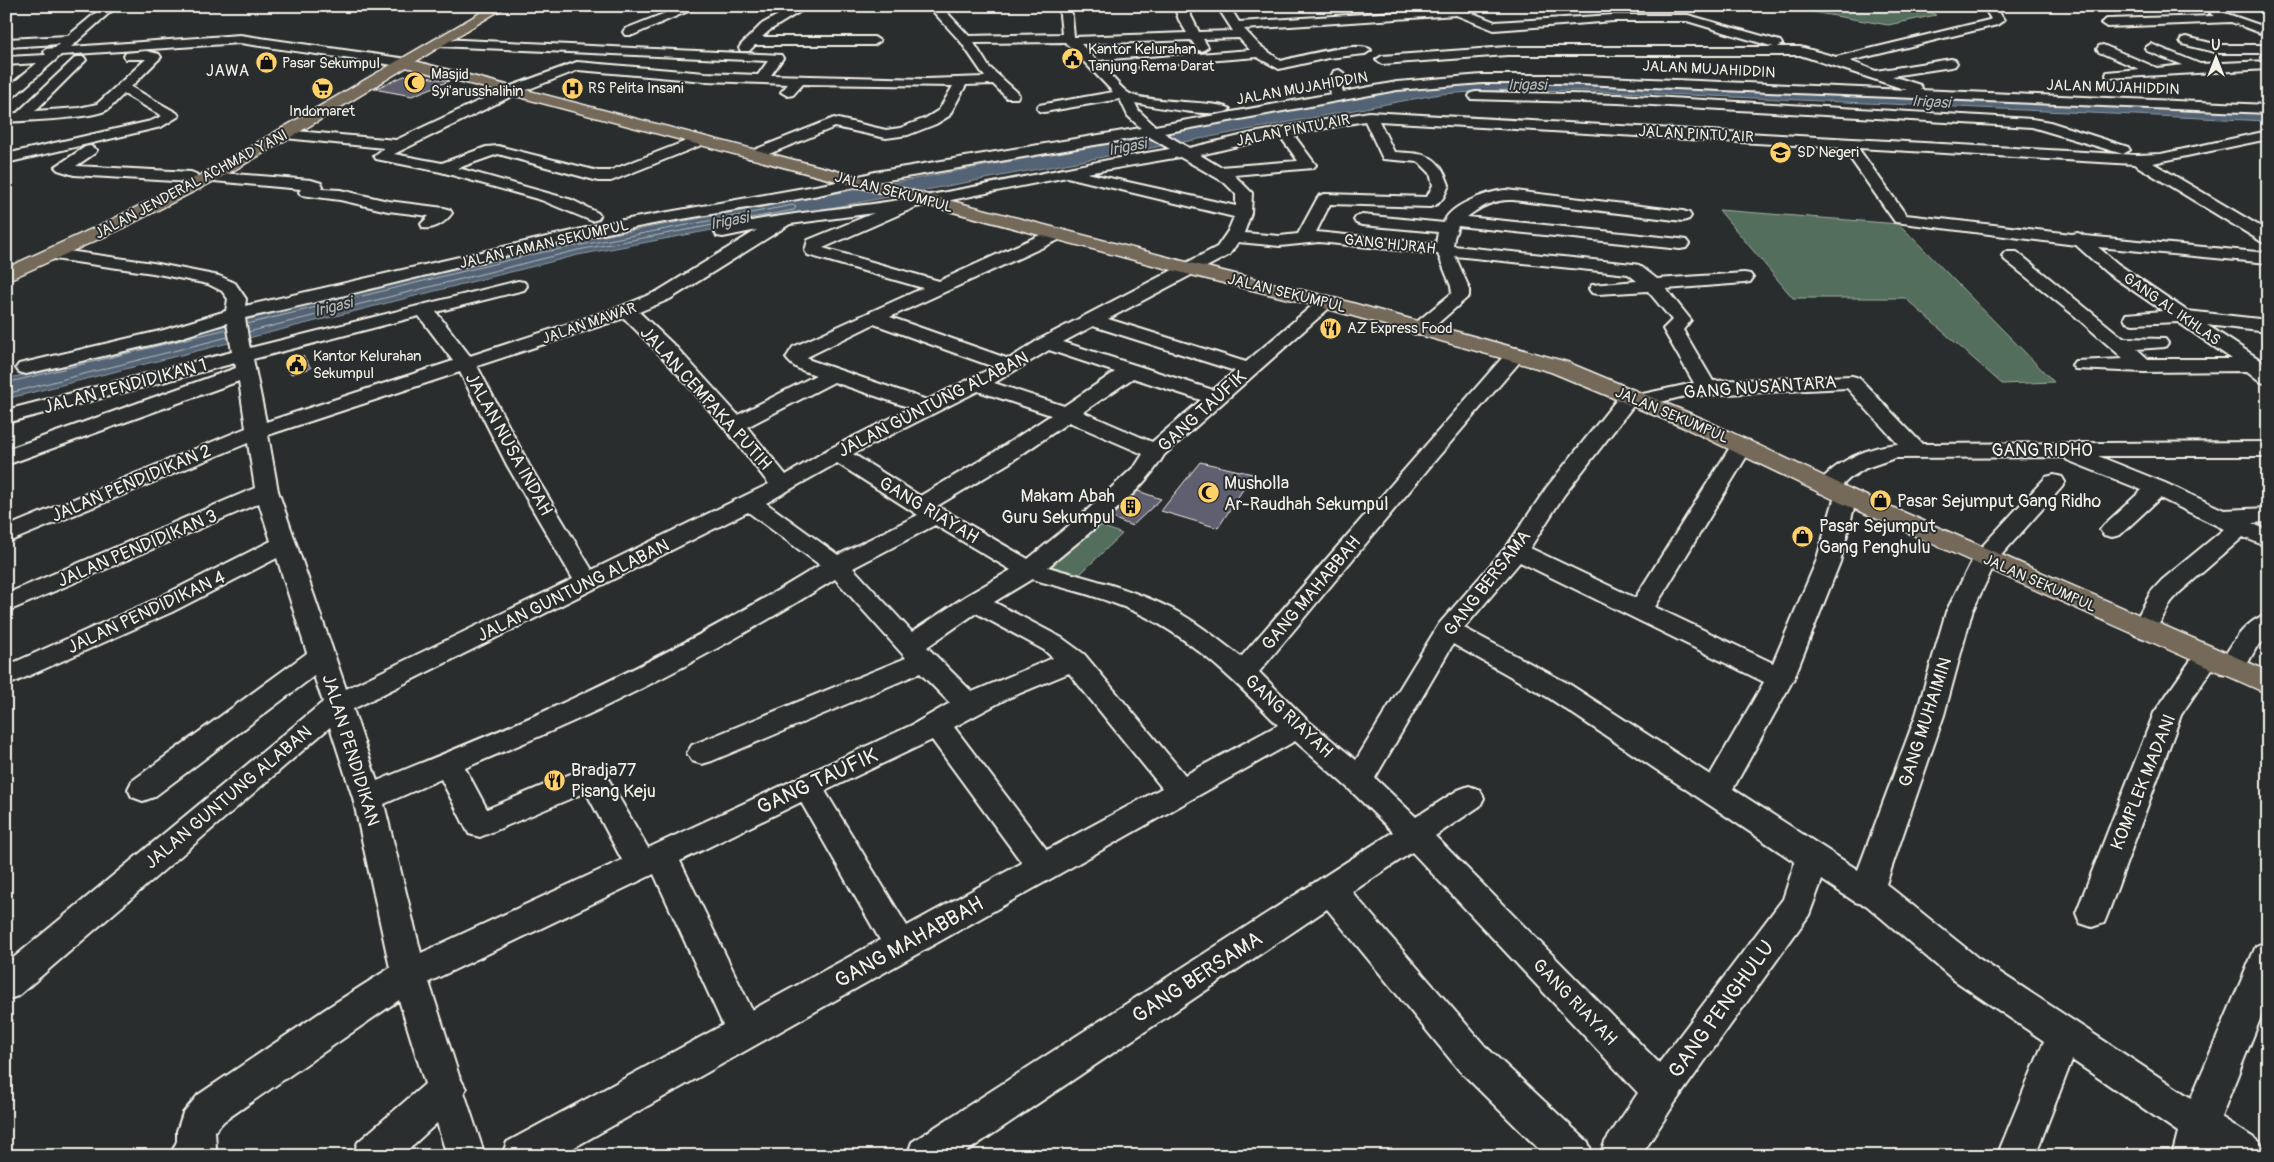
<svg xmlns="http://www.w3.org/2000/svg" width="2274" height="1162" font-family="Pangolin,sans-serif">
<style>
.green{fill:#536e5d;stroke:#a4b0a2}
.water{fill:#526474;stroke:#939ca2}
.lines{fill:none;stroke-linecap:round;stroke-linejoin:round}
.shore{stroke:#b3b9ba;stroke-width:1}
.building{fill:#615e70;stroke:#f4f1e8}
.minor-casing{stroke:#f4f1e8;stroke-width:4}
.major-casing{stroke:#f4f1e8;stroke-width:3}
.highway-casing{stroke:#f4f1e8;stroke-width:3}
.minor{fill:#2a2d2e;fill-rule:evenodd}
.major{fill:#746a5a;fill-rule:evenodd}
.highway{fill:#746a5a;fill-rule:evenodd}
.labels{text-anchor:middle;stroke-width:4;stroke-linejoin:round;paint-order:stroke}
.far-poi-label{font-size:15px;fill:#f4f1e8;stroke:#2a2d2e;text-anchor:start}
.far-street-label{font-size:15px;fill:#f4f1e8;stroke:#2a2d2e}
.far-quarter-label{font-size:16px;letter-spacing:1px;fill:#f4f1e8;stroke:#2a2d2e}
.far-water-label{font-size:16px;font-style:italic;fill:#b3b9ba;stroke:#2a2d2e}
.street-label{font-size:18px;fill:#f4f1e8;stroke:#2a2d2e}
.poi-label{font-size:18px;fill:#f4f1e8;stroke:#2a2d2e;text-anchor:start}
.near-street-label{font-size:21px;fill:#f4f1e8;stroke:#2a2d2e}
</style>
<rect width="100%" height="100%" fill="#2a2d2e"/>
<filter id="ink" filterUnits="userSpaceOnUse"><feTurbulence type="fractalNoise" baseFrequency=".02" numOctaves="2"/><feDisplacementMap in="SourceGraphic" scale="10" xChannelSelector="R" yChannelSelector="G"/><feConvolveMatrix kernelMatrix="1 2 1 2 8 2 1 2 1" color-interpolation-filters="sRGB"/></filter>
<g filter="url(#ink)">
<path class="green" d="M1796,6H1919L1936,15L1888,25L1806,11Z
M1719,210L1899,224L2054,382L2002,384L1905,298H1793Z
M1092,522L1122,534L1078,576L1052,566V561Z"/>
<path class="water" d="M1542,79L2268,110V121L1599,91L1506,90L1440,94L578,255L6,399V379L533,249L1093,146L1110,141L1427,84Z"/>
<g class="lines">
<path class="shore" d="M247,324L534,254L793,205L796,207L794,210L578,250L248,332
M6,383L227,329
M6,394L228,337"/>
</g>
<path class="building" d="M409,74L449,81L412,96L374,89Z
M303,356L311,368L291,374L285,361Z
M1200,462L1253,474L1218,528L1161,511Z
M1138,491L1161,499L1132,526L1110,517Z"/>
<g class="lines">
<defs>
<path id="minor" d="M104,6H117L71,47L240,35L407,59L413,63L407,67L240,43L61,55L11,99L6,100V89L37,63L6,65V57L46,55L44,52L46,49L55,48L59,44L6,47V39L68,36Z
M683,6H700L633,35H625L623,32L625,29Z
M794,6H809L770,30L762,37H874L880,41L874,45H755L749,51H741L739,48L741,45L762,24Z
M928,6H941L969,36L1062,34L1059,6H1071L1074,37L1187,33L1179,20L1174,6H1186L1199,32L1233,31L1217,6H1229L1239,22L1442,9L1438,6H1455L1495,22L1614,15H1688L1780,41L1782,44L1778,47H1800L1836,57L1989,20L1991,19L1983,6H1995L2004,20L1997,25L1850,61L1876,71L1951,59L1955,60L1957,63L1955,66L1951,67L1892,76L1920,85L1922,88L1920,90L2268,105V113L1558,83H1482L1397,90L1164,133L1189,148L1253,133L1369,112L2137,155L2161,154L2268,131V139L2153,163L2268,231V243L2262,242L2134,164L1858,148L1906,215L2072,234L2078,233L2085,236L2268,253V263L2098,247L2118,264L2187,311L2268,320V332L2207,325L2262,361L2268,368V384L2261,382L2247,371L2144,372L2075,369L2072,365L2075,361L2124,359L2075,316L2005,260L2002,256L2005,252H2017L2123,338L2165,339L2168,343L2165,347L2137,349L2148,359H2232L2178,322L2133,324L2126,322L2124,318L2126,314L2163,311L2106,272L2076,245L1895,222L1843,148L1379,121L1394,152C1424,154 1438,152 1449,185C1444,196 1442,204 1430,207L1330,204L1316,232L1436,244L1438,232L1362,225L1356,223L1354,220L1356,217L1362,215L1444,223C1447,206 1489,191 1506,190L1683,211L1689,213L1691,216L1689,219L1683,221L1513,200C1495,199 1481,206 1467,217L1680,239L1686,240L1689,244L1686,248L1680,249L1458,226L1454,238L1453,246L1633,264L1639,265L1657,279L1744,273L1750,274L1753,278L1750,282L1744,283L1666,289L1691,320L1683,330L1713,381L1852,376L1859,378L1922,444L2268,442V456H2098L2165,483L2224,510L2268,508V522L2252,523L2268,531V547L2243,537L2180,592L2171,602L2153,635L2144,638L2135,635L2131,629L2151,592L2162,580L2224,529L2160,498L2120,535L2112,537L2104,535L2100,530L2104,525L2142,490L2067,460L2065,457L1895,458L1866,468L1850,478L1835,492L1827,494L1819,492L1816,487C1833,462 1869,446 1898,444L1847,388L1685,396L1640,407L1633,406L1564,495L1530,548L1635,598L1734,441L1742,439L1750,441L1753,446L1655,607L1773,663L1816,562L1835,496L1838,491L1846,489L1854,491L1857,496L1840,562L1794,678L1733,789L1858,870L1916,715L1946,612L1976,553L2046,477L2054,475L2062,477L2065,482L2062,487L1996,561L1972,612L1944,715L1886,884L1978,958L2191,1098L2256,946L2268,941V999L2221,1117L2260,1142L2265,1156H2172L2178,1132L2072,1060L2035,1156H1997L2044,1041L1954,980L1866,905L1855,902L1822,880L1809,915L1674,1104L1641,1156H1600L1605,1142L1638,1093L1412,852L1352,892L1485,1046L1588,1142L1593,1156H1546L1459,1070L1327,909L960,1156H907L912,1142L1393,832L1348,788L1295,741L559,1156H502L507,1142L723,1025L654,874L429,982L459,1076L466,1089L464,1092L485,1156H447L437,1123L401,1156H353L358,1142L425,1084L399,1000L224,1121L215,1131L216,1149L213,1156H170L177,1141V1131L183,1113L198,1095L327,1008L390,968L353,798L330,727L18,996L6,1000V964L323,702L314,676L154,797L143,801L132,797L128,789L132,781L307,653L277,558L172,612L6,686V666L154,600L271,541L259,503L6,612V594L255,488L248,443L6,543V527L246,428L239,381L6,465V450L236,368L235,363L6,423V410L232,352L227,323L176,339L26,374L19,372L16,368L19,364L164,330L226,311L228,299L222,291L208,284L153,273L54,259L48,258L45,254L48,250L54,249L153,263L219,276L235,283L246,299L245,306L612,222L832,183L875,172L1141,128L1128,116L1120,99L1044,112L1039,111L1037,108L1039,105L1113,92L1065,42L974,43L989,67L1017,92L1019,95L1017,98H1007L993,84L966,85L949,116L936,124L908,135L886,138L835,127L759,158H749L747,155L749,152L834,118L886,130L900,128L926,118L939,110L953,86L803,84L793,95L788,96L781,92L788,84L705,81L578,70L516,94L394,154L442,163L486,147L498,146L598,171H609L694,138H704L706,141L704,144L611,181H598L498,154L458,168L572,200L598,213L600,216L598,219L592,221L541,200L441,172L376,159L374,156L384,148L285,138L278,134L285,130L396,140L506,88L577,62L705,73L758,75L768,61L437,46L435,43L437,40L441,39L781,55L783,58L771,75L926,79L985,77L961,42ZM1456,15L1494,30L1614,21H1687L1774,47H1507L1382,56L1376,60L1382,64L1507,55H1800L1907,90L1558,75H1482L1397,82L1343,92L1341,85L1345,74L1339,70L1334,71L1327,85L1331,94L1155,126L1139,111L1135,103C1152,106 1221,120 1230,109C1224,101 1145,103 1130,94C1121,89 1112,76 1105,69L1257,57L1279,69L1328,58L1365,54L1371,50C1361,40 1296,57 1281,61L1259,45L1244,29ZM1239,38L1250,50L1098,62L1081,44L1191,40L1198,50L1202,51L1208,47L1203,39ZM1365,121L1383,159L1419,162L1430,173L1433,185L1427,197L1325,194L1319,196L1317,199L1298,234L1280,236L1244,233L1251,213L1252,193L1234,175L1313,168L1316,165L1293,134ZM1148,136L1170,149C1083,163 998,184 912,198C847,209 781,213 717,228L715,232L717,236L723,237L757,230L658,291L620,307L470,356L436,312L524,290L527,286L524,282L518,281L250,348L249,344L245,318C368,292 489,257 612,232C700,214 789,204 876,182ZM1280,136L1298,161L1220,167L1200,155ZM1180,157L1224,182L1236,194V206L1087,173ZM1067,177L1234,217L1228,231L1217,247L1040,339L1009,359L890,317L1063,238L1065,234L1063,230H1051L939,281L823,248L916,207ZM874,213L808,240L805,251L808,255L923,288L793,347L786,358C794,369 804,371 816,375L738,415L677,348L639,312L670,299L790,224ZM1238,242L1280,246L1319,242L1438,254L1451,286L1452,293L1413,325L1410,329L1413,333L1420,335L1427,333L1469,296V288L1455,256L1628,274L1637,281L1592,285L1589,289L1592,293L1598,294L1648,291L1672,320L1663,329L1694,383L1638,395L1629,391L1622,393L1547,487L1507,546L1439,624L1356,760L1307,720L1259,672L1432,464L1523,358L1526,354L1523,350L1516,348L1509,350L1241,657C1219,640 1197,622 1172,609C1133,589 1090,579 1048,567C1083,537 1142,494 1164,455L1336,302L1333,298L1327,296L1321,298L1246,362L1108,319L1229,255ZM419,316L453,361L266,422L253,359ZM624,318C677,370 724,425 769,484L592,570L529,465L477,366ZM874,324L994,367L927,400L810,360L807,357ZM1093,326L1235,371L1213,390L1063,342ZM1049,350L1115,372L1064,406L994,383ZM460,372L507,465L573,579L346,689L278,491L268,435ZM1133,378L1201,400L1152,442L1083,412ZM834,382L911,408L829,449L786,475L747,427ZM978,391L1051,415L993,453L920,496L853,454ZM1069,422L1143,454L1136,465L1083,514L1028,559L937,506L1009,463ZM837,463L912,511L918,515L838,555L766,503ZM748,512L820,565C742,613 662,656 580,695C514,726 445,753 377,781L353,709ZM935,525L1011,570L966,596L912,632L853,568ZM1520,562L1764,682L1710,775L1569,684L1464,628ZM835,579L906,658L692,745L687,753L692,761L702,764L712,761L920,673L950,703L912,725L648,848L602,768L592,765L487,809L465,768C509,749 554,731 598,710C679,671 758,627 835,579ZM1032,579C1059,587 1087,593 1113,603C1179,625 1230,676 1278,725L1185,775L1084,654L1062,638L994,602ZM976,613L1044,650L1053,658L972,692L927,647ZM1453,644L1549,698L1795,862L1783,899L1659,1063L1435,836L1480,806L1484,798L1480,790L1469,786L1458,790L1416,817L1375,778ZM1069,673L1162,788L1047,850L954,727L1006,699ZM932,740L1022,863L907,926L825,791ZM441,779L469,834L480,837L586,792L622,860L421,953L384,804ZM801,802L880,940L752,1010L680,861Z
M2216,10L2268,28V36L2231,22L2107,27L2101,23L2107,19L2214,16L2210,13Z
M2186,37L2219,45H2268V53H2219L2182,44L2180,41L2182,38Z
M2151,44L2200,64L2268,61V69L2107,78L2106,75L2107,72L2139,69L2099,52L2097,49L2099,46L2103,45L2157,68L2183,65L2147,51L2145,48Z
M146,51L159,54L161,57L131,87L177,113L179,116L161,127L6,163V154L151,121L162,116L124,94C119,98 113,106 107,110C90,119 28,120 6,122V114L17,113L76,57H84L86,60L35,111L79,108L97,104L146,59H126L124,56L126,53Z
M1476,92L1618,95L2032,119L2050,122L2128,147L2130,150L2123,154L2032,127L1618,103L1471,99L1469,96L1471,93Z
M90,146L97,150L95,153L76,166L191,172L196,174L199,177L196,180L191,182L74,175L58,170L55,167L85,147Z
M208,172L311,180L321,183L323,186L321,189L340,190L388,201L444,208L450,210L452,213C446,222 434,230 423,228L421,224L429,216L388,211L340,200L301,195L299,192L301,189L203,180L200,177L203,174Z
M2268,614V637L2256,648L2242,674L2232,676L2222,674L2218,667C2231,646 2243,621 2268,614Z
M2207,648L2216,650L2220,657L2181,715L2108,913L2104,923L2092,927L2080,923L2076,913L2154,713L2198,650Z"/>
<path id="major" d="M407,59L1194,264L1334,298L1567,362L1701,418L1855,491L2268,671V694L1837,501L1685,428L1551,372L1321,307L1183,273L402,66L400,63L402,60Z"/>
<path id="highway" d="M492,6H507L318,121L224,176L119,230L6,281V268L107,222L212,169Z"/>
</defs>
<use href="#minor" class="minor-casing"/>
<use href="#major" class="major-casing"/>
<use href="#highway" class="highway-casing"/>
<use href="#minor" class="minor"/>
<use href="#major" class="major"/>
<use href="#highway" class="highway"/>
</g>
</g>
<defs>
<symbol id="civic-disc" viewBox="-11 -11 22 22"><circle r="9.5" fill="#ffd166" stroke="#2a2d2e"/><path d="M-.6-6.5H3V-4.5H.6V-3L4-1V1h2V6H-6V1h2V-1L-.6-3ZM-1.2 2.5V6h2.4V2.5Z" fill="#111"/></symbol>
<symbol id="shop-disc" viewBox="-11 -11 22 22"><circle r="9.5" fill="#ffd166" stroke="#2a2d2e"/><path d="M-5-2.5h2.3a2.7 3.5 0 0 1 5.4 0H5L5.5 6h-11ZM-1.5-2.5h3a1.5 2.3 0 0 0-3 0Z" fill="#111"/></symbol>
<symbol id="mosque-disc" viewBox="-11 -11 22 22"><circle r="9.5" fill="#ffd166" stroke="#2a2d2e"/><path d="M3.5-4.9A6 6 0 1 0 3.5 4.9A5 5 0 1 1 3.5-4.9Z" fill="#111"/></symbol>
<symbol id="supermarket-disc" viewBox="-11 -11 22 22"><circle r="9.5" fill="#ffd166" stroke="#2a2d2e"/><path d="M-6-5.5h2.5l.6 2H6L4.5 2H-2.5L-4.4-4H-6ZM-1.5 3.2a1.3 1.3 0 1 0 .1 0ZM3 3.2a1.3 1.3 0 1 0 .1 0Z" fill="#111"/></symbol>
<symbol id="hospital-disc" viewBox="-11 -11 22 22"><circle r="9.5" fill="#ffd166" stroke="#2a2d2e"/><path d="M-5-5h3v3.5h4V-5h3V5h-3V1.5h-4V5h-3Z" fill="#111"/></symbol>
<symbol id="school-disc" viewBox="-11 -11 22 22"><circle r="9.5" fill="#ffd166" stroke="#2a2d2e"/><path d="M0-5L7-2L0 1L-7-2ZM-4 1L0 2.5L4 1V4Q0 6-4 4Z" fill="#111"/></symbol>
<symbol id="restaurant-disc" viewBox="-11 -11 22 22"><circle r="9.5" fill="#ffd166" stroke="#2a2d2e"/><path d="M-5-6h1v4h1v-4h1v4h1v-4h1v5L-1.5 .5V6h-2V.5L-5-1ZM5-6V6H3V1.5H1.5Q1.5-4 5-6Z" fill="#111"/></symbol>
<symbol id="building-disc" viewBox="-11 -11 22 22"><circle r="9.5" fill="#ffd166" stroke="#2a2d2e"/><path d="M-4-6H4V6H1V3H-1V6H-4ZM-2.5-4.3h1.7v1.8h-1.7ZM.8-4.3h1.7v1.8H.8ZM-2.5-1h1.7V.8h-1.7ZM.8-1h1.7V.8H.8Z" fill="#111"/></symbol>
</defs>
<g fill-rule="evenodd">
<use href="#civic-disc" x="1060" y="46" width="25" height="25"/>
<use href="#shop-disc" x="254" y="50" width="25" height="25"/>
<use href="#mosque-disc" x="402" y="70" width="25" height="25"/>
<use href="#supermarket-disc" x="310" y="76" width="25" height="25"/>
<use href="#hospital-disc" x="560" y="76" width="25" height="25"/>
<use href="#school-disc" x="1768" y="140" width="25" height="25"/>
<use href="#restaurant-disc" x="1318" y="316" width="25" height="25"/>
<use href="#civic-disc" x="284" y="352" width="25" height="25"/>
<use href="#mosque-disc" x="1196" y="480" width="25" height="25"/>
<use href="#shop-disc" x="1868" y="488" width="25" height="25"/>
<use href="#building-disc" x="1118" y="494" width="25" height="25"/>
<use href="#shop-disc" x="1790" y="524" width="25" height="25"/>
<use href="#restaurant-disc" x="542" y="768" width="25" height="25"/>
</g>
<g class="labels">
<g class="far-poi-label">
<text x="1088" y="54">Kantor Kelurahan<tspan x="1088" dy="17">Tanjung Rema Darat</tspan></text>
<text x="282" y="68">Pasar Sekumpul</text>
<text x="431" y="79">Masjid<tspan x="431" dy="17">Syi'arusshalihin</tspan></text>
<text x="588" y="93">RS Pelita Insani</text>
<text x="322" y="116" text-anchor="middle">Indomaret</text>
<text x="1797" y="157">SD Negeri</text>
<text x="1347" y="333">AZ Express Food</text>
<text x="313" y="361">Kantor Kelurahan<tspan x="313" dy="17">Sekumpul</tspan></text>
</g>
<g class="far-street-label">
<text transform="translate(1709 69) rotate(3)" y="5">JALAN MUJAHIDDIN</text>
<text transform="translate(2113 87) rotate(2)" y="5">JALAN MUJAHIDDIN</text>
<text transform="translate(1302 88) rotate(-10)" y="5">JALAN MUJAHIDDIN</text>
<text transform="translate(1293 130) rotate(-11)" y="5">JALAN PINTU AIR</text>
<text transform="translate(1696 134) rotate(3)" y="5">JALAN PINTU AIR</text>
<text transform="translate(191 184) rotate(-28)" y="5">JALAN JENDERAL ACHMAD YANI</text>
<text transform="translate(894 192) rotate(15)" y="5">JALAN SEKUMPUL</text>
<text transform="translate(544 244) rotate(-13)" y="5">JALAN TAMAN SEKUMPUL</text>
<text transform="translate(1390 244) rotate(6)" y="5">GANG HIJRAH</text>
<text transform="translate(1287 293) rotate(14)" y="5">JALAN SEKUMPUL</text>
<text transform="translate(2172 309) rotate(35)" y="5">GANG AL IKHLAS</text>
<text transform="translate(589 323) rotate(-19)" y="5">JALAN MAWAR</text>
<text transform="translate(1672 415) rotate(23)" y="5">JALAN SEKUMPUL</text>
<text transform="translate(2040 583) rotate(24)" y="5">JALAN SEKUMPUL</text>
</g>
<g class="far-quarter-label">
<text x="228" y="76">JAWA</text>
</g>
<g class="far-water-label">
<text x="1527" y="90">Irigasi</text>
<text transform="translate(1931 101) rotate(3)" y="6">Irigasi</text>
<text transform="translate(1127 146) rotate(-11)" y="6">Irigasi</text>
<text transform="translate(729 220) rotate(-11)" y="6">Irigasi</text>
<text transform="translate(333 306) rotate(-14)" y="6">Irigasi</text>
</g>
<g class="street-label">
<text transform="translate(125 386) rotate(-15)" y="6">JALAN PENDIDIKAN 1</text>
<text transform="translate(1760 387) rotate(-4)" y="6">GANG NUSANTARA</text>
<text transform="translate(706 398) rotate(48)" y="6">JALAN CEMPAKA PUTIH</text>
<text transform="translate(933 404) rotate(-27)" y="6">JALAN GUNTUNG ALABAN</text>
<text transform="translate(1202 411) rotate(-42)" y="6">GANG TAUFIK</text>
<text transform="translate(509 444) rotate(61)" y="6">JALAN NUSA INDAH</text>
<text x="2042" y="456">GANG RIDHO</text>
<text transform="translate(131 483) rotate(-23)" y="6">JALAN PENDIDIKAN 2</text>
<text transform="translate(929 510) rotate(31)" y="6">GANG RIAYAH</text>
<text transform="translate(137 548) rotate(-23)" y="6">JALAN PENDIDIKAN 3</text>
<text transform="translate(1487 583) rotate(-52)" y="6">GANG BERSAMA</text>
<text transform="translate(573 590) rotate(-26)" y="6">JALAN GUNTUNG ALABAN</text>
<text transform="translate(1311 593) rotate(-50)" y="6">GANG MAHABBAH</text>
<text transform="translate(146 612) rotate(-25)" y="6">JALAN PENDIDIKAN 4</text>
<text transform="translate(1289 716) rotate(43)" y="6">GANG RIAYAH</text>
<text transform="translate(1925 722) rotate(-72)" y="6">GANG MUHAIMIN</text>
<text transform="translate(351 750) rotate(73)" y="6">JALAN PENDIDIKAN</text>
<text transform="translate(2143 782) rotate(-68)" y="6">KOMPLEK MADANI</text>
<text transform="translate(228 797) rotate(-40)" y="6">JALAN GUNTUNG ALABAN</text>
<text transform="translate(1575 1002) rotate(46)" y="6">GANG RIAYAH</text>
</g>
<g class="poi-label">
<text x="1224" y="489">Musholla<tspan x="1224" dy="21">Ar-Raudhah Sekumpul</tspan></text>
<text x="1115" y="502" text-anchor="end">Makam Abah<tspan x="1115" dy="21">Guru Sekumpul</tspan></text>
<text x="1897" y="507">Pasar Sejumput Gang Ridho</text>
<text x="1819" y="532">Pasar Sejumput<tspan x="1819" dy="21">Gang Penghulu</tspan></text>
<text x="571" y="776">Bradja77<tspan x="571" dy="21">Pisang Keju</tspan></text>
</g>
<g class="near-street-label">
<text transform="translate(817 781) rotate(-25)" y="7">GANG TAUFIK</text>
<text transform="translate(909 942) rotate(-29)" y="7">GANG MAHABBAH</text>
<text transform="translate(1197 977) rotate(-33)" y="7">GANG BERSAMA</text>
<text transform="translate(1721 1009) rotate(-54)" y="7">GANG PENGHULU</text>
</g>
</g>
<rect width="2274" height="1162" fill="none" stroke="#2a2d2e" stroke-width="25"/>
<rect x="12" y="12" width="2249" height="1137" fill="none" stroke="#f4f1e8" stroke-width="2" filter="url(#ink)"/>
<g transform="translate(2216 58)" stroke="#2a2d2e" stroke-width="4" paint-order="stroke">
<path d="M0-4L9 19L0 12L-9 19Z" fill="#f4f1e8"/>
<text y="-8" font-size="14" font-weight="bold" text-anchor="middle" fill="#f4f1e8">U</text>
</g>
</svg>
